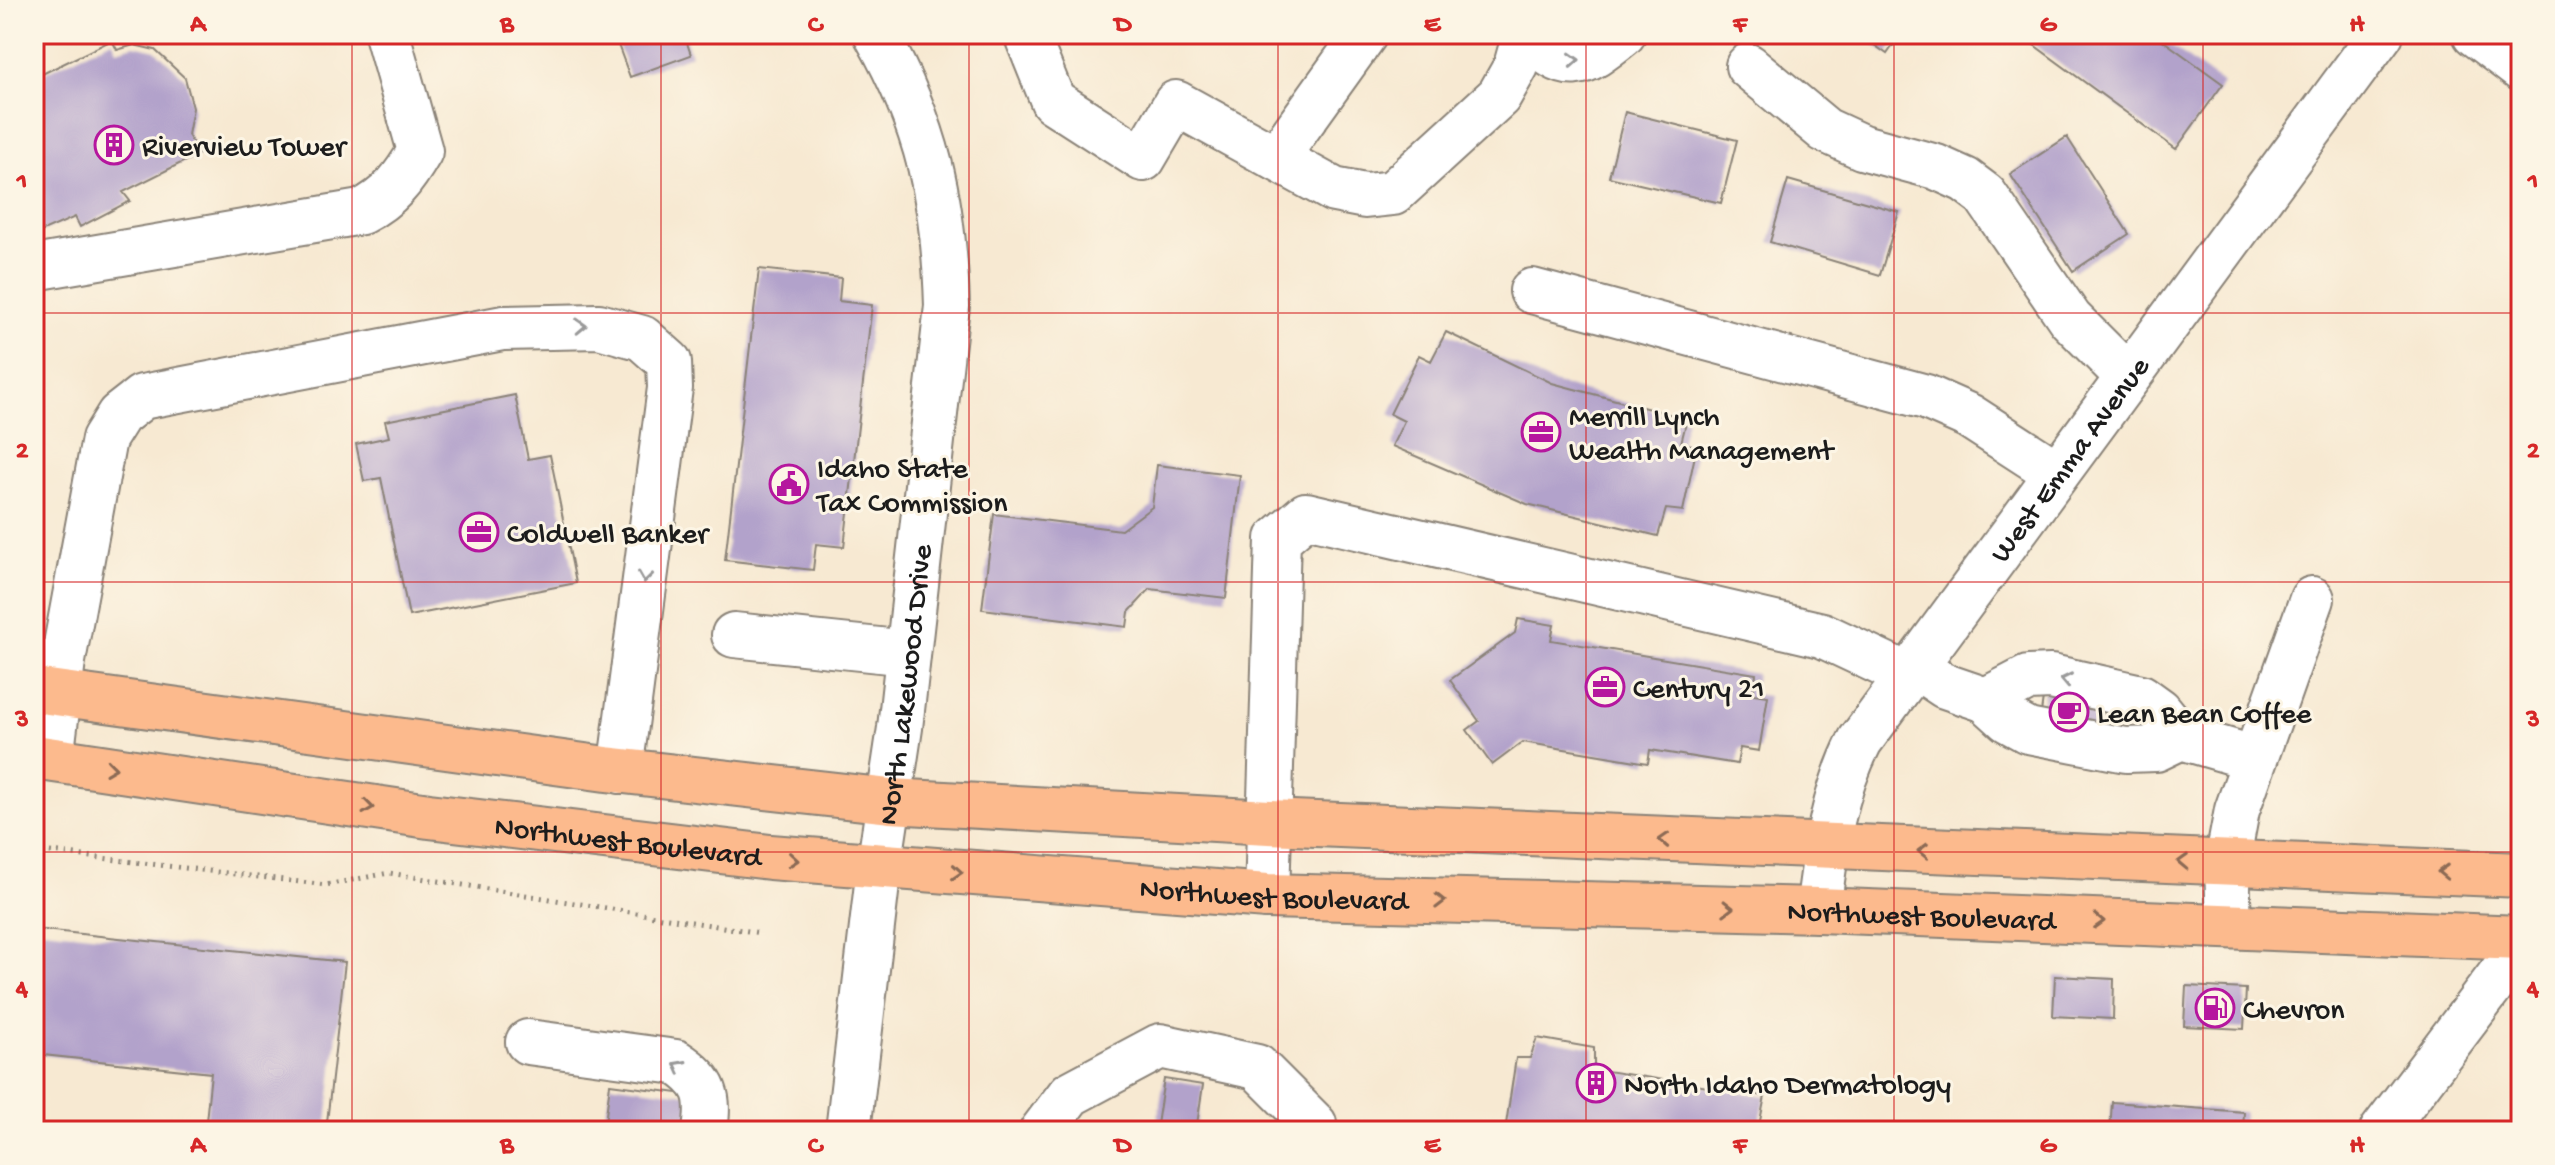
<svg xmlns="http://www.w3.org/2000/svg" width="2555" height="1165" font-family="'Gochi Hand',sans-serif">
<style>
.building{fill:#b2a2cb}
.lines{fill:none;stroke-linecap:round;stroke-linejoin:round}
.minor-casing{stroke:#8a8277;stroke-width:48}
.major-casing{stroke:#8a8277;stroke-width:48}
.path{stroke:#8a8277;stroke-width:5;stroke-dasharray:2 6;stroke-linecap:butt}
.minor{stroke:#fff;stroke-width:44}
.major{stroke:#fcba8d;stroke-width:44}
.oneway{stroke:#999}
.oneway2{stroke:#8c6b54}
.grid{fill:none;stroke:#d62828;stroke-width:2;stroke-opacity:0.55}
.labels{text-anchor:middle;stroke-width:6;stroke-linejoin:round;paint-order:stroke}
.poi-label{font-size:30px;fill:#1c1c1c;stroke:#fcf5e5;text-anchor:start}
.street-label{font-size:30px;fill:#1c1c1c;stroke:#fcf5e5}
.neatline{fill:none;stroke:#d62828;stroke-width:3}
.grid-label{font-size:26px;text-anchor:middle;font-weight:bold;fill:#d62828}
</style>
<rect width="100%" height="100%" fill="#fcf5e5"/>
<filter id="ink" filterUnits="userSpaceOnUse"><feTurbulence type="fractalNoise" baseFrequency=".0125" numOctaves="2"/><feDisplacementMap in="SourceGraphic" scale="16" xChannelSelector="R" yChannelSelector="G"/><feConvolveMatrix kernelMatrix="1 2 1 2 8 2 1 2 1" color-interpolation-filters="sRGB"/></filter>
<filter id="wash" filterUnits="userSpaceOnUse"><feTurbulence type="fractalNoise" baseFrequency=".006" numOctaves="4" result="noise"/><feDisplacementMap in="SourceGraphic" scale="32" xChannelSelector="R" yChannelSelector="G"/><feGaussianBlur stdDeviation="1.8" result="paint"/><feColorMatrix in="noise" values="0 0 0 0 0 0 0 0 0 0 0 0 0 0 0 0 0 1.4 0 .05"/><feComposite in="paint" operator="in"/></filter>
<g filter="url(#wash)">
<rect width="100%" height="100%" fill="#f7e9d2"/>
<g id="blocks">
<path class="building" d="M614,34H684L691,55L630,77Z
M1859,34H1901L1887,54Z
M2019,34H2154L2223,84L2176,149Z
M112,40L117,50L134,45L155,50L185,78L193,108L188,135L199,154L123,192L130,201L80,227L75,217L34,235V78Z
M1625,112L1737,140L1721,203L1609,177Z
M2067,137L2129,234L2073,271L2010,174Z
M1788,180L1899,212L1880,275L1770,242Z
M759,269L841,278L839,301L872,305L844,547L816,544L813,570L725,560Z
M1446,332L1552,383L1687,419L1681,443L1697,446L1683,511L1666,509L1658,536L1527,504L1392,446L1404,421L1390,414L1419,355L1431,361Z
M515,395L528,459L550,455L576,583L409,616L381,478L364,481L356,444L389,437L385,421Z
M1157,465L1240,475L1226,598L1150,589L1129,612L1127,627L982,609L994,514L1121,530L1152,507Z
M1518,619L1554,625L1551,640L1756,674L1753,694L1768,696L1759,751L1740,748L1737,764L1650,750L1648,763L1523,742L1492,765L1467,730L1479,721L1450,680L1515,633Z
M2044,691L2099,698L2095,734L2039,727Z
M34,929L345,962L326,1131H205L211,1073L34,1054Z
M2055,976L2114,979L2113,1019L2053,1016Z
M2186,986L2246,989L2244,1029L2184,1026Z
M1537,1038L1594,1048V1069L1765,1096L1758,1131H1505L1516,1058H1530Z
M1164,1079L1203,1085L1196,1131H1156Z
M610,1084L693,1095L688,1131H604Z
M2112,1102L2244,1112L2243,1131H2110Z
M1084,1123L1129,1129V1131H1082Z"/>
</g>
</g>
<g filter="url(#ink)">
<use href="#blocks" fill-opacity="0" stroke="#8a8277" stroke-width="2"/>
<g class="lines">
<defs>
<g id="minor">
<path d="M1026,34L1053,101L1143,159L1176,103L1334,190L1365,196L1393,193L1499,96L1516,66L1525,34"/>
<path d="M1526,34C1568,75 1580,69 1623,34"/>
<path d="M2475,34L2521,69"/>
<path d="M1748,66L1825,130L1862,147L1936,167L1965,180L1985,195L2070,319L2127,376"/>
<path d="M1276,158L1365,34"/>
<path d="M34,268L361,212C390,197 404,179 420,151L387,34"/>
<path d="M1532,291L1926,397L1969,416L2057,473"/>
<path d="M734,635L908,653"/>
<path d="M1915,666L1945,686L1986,700"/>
<path d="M2181,737L2156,749L2126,750L2028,731L2008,720L1986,700L2028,678L2051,677L2141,697L2159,710L2181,737L2253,758"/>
<path d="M51,759L63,661L104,439L119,415L142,397L503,328L599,326L642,338L669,362L670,388L620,771"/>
<path d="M1267,896L1278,539L1306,515L1822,635L1909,676"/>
<path id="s1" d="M1818,910C1826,850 1832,796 1860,741L2381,34"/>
<path d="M2229,926L2227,863L2237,810L2312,599"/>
<path d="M528,1042L676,1062C707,1082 710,1096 705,1131"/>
<path id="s2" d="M848,1131L879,867L900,728L947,306C944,201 928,126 876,34"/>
<path d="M1042,1131L1070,1094L1160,1046L1257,1067L1314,1124L1313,1131"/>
<path d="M2382,1131L2521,947"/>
</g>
<g id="major">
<path d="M34,690L606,769L890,801L1269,822L2521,875"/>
<path id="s3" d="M34,757L429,816L770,857L1267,896L1818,910L2521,938"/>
</g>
</defs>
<use href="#minor" class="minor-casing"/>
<use href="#major" class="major-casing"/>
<path class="path" d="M34,850L326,885L389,873L760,933"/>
<use href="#minor" class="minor"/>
<use href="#major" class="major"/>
</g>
<defs><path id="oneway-chevron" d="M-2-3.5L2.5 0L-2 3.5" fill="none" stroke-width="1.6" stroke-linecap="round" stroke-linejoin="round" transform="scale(2)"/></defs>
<g class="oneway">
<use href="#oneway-chevron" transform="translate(1574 60) rotate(-3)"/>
<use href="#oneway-chevron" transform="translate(581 326) rotate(-2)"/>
<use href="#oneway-chevron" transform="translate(645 577) rotate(98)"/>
<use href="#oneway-chevron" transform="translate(2066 680) rotate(-168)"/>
<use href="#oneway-chevron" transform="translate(679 1066) rotate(-152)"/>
</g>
<g class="oneway2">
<use href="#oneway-chevron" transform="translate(111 768) rotate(8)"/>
<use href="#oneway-chevron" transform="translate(368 807) rotate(8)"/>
<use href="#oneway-chevron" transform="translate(1664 840) rotate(-177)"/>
<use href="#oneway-chevron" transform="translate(1923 851) rotate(-178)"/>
<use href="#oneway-chevron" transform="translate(793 860) rotate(5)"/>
<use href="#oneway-chevron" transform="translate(2183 862) rotate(-178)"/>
<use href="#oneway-chevron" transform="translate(957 872) rotate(4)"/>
<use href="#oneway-chevron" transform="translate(2443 872) rotate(-178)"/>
<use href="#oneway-chevron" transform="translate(1440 901) rotate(1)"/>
<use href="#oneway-chevron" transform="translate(1728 908) rotate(1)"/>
<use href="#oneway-chevron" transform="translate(2099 921) rotate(2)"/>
</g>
</g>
<path class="grid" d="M352,34V1131M661,34V1131M969,34V1131M1278,34V1131M1586,34V1131M1894,34V1131M2203,34V1131M34,313H2521M34,582H2521M34,852H2521"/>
<defs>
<symbol id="building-ring" viewBox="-11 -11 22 22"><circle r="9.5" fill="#fcf5e5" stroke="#b5179e" stroke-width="1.5"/><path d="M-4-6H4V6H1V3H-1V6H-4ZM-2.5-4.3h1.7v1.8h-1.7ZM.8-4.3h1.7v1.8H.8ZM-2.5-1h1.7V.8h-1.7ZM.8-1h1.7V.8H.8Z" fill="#b5179e"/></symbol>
<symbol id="office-ring" viewBox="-11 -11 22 22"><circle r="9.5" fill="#fcf5e5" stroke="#b5179e" stroke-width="1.5"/><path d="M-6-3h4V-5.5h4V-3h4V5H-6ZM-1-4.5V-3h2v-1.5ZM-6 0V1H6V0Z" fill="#b5179e"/></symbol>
<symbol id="civic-ring" viewBox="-11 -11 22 22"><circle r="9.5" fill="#fcf5e5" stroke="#b5179e" stroke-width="1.5"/><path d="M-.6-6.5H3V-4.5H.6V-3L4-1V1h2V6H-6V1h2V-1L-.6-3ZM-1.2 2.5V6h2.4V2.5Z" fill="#b5179e"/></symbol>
<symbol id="cafe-ring" viewBox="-11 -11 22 22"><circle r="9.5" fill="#fcf5e5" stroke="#b5179e" stroke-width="1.5"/><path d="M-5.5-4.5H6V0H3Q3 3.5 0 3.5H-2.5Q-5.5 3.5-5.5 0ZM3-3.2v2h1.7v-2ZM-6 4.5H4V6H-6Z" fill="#b5179e"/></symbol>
<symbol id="fuel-ring" viewBox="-11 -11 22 22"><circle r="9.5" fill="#fcf5e5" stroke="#b5179e" stroke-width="1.5"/><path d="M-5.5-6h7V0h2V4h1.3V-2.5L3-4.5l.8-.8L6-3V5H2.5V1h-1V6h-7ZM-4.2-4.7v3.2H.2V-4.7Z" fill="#b5179e"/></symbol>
</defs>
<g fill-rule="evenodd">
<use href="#building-ring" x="92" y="123" width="44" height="44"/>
<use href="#office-ring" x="1519" y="410" width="44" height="44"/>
<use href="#civic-ring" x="767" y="462" width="44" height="44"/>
<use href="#office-ring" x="457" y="510" width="44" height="44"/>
<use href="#office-ring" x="1583" y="665" width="44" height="44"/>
<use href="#cafe-ring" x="2047" y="690" width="44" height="44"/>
<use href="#fuel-ring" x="2193" y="986" width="44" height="44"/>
<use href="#building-ring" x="1574" y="1061" width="44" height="44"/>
</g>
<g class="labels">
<g class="poi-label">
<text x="142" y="155">Riverview Tower</text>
<text x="1569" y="425">Merrill Lynch<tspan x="1569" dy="34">Wealth Management</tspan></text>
<text x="817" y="477">Idaho State<tspan x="817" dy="34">Tax Commission</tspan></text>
<text x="507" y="542">Coldwell Banker</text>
<text x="1633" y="697">Century 21</text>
<text x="2097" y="722">Lean Bean Coffee</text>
<text x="2243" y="1018">Chevron</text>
<text x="1624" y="1093">North Idaho Dermatology</text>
</g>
<g class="street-label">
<text dy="10" stroke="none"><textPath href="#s1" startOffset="526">West Emma Avenue</textPath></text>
<text dy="10" stroke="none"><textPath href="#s2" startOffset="450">North Lakewood Drive</textPath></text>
<text dy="10" stroke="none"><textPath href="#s3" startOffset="600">Northwest Boulevard</textPath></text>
<text dy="10" stroke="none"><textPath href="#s3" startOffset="1248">Northwest Boulevard</textPath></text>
<text dy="10" stroke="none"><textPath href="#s3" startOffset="1896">Northwest Boulevard</textPath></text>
</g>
</g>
<rect width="2555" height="1165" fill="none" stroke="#fcf5e5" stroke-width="88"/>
<rect x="44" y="44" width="2467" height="1077" class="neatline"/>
<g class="grid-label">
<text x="198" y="31">A</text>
<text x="507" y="31">B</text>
<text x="815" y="31">C</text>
<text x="1123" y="31">D</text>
<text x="1432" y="31">E</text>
<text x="1740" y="31">F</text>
<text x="2048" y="31">G</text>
<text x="2357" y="31">H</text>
<text x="22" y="188">1</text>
<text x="2533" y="188">1</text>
<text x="22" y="457">2</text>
<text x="2533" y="457">2</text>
<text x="22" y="726">3</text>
<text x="2533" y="726">3</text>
<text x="22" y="995">4</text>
<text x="2533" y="995">4</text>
<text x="198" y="1152">A</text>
<text x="507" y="1152">B</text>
<text x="815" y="1152">C</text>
<text x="1123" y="1152">D</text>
<text x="1432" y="1152">E</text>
<text x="1740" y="1152">F</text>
<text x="2048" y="1152">G</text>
<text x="2357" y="1152">H</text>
</g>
</svg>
